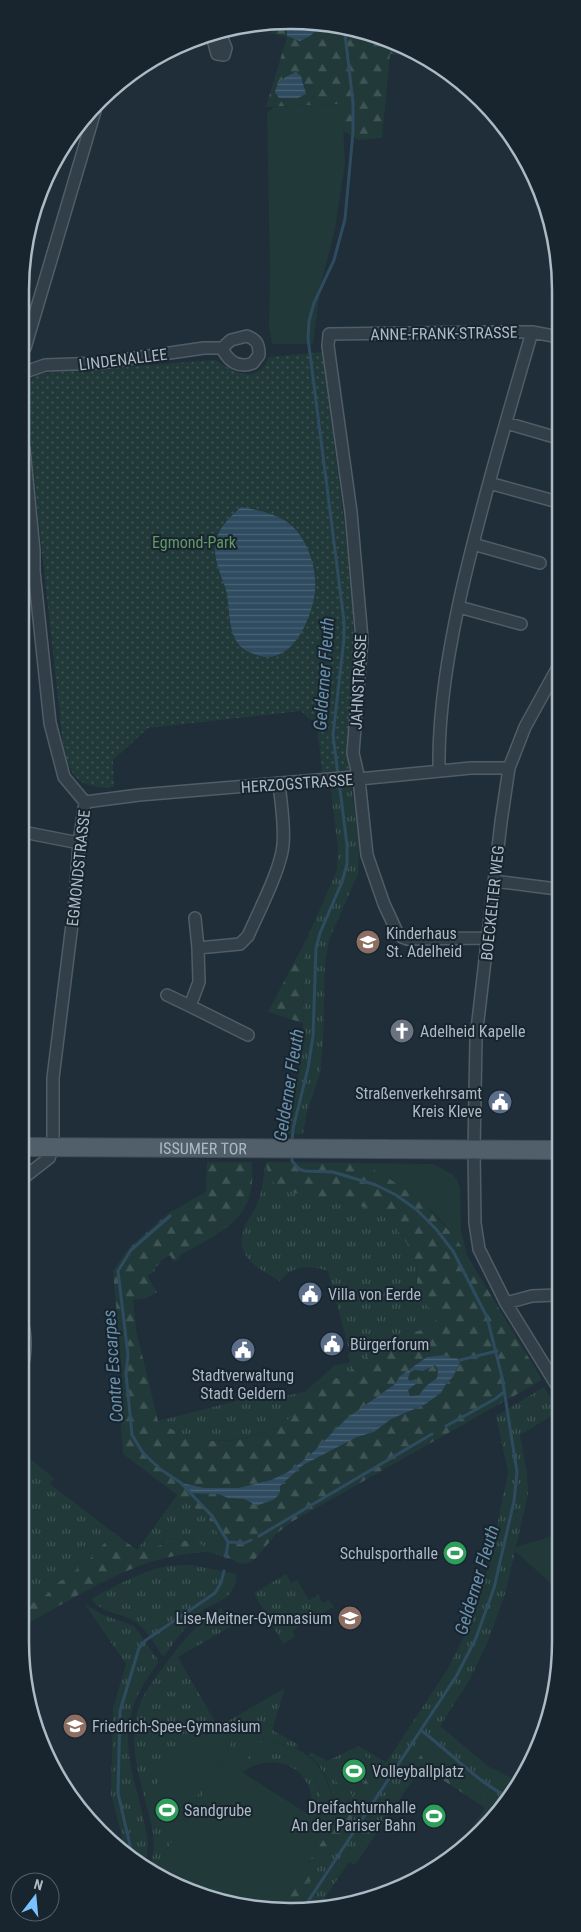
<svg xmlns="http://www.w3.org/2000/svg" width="581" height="1932" font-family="'Roboto Condensed',sans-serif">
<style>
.grass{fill:url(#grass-tufts)}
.forest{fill:url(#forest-firs);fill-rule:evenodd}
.park{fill:url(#park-dots)}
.garden{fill:#213a39;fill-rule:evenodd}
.water{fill:url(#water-rules);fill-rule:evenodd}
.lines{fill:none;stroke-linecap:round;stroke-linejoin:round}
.stream{stroke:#2f4b60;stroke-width:3}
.street-casing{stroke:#505d67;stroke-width:14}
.primary-casing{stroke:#3f4b56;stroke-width:20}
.street{stroke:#323f49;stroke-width:11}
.primary{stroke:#505f6a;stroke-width:18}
.labels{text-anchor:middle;stroke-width:4;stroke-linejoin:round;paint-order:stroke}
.street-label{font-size:16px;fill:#acbac6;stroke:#18242e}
.park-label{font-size:16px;fill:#629866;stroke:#18242e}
.poi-label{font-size:16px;fill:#acbac6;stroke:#18242e;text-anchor:start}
.water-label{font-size:18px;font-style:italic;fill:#6a91ac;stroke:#18242e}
.rim{fill:none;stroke:#acbac6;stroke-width:2.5}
</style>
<defs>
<pattern id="grass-tufts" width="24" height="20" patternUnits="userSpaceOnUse" patternTransform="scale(1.25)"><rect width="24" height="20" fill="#213a39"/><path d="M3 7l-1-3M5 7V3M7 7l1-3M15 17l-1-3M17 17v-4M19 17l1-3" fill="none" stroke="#3f5454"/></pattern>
<pattern id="forest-firs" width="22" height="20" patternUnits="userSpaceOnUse" patternTransform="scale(1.25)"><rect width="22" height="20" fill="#213a39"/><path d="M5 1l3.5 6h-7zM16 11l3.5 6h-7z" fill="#3f5454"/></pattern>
<pattern id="park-dots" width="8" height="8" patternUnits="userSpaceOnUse" patternTransform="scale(1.25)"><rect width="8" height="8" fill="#213a39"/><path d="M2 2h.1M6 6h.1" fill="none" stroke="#3f5454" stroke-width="1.8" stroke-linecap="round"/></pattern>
<pattern id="water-rules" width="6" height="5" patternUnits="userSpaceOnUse" patternTransform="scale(1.25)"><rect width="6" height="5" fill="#2f4b60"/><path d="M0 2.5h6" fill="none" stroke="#4a6375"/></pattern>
</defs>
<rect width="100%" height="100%" fill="#1f2e39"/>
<path class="grass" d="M351,783L359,845L358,874L329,940L325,965L323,1044L320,1073L307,1112L303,1134L281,1135L298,1076L303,1041L304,963L309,934L337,870L338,848L330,785Z
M266,1162C266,1170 269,1177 274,1183C287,1197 354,1200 377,1212C392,1220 413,1246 416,1263C418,1274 414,1290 421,1301C423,1303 428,1305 430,1307C433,1310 435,1313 437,1317C436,1321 435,1323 431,1326C426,1329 419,1330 414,1332C401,1336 387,1341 376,1349C367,1356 359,1365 350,1371C339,1379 323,1380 313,1390C310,1393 309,1397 307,1400C298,1411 283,1427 269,1431C227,1445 196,1446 158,1421L260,1395L274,1399L306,1391L334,1366L350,1362L348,1354L350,1353L328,1271C311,1265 292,1265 280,1281C257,1268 231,1255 246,1224C249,1217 254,1211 257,1204C263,1190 263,1176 266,1162Z
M544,1387L556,1407V1413L520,1435L527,1473L528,1494L506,1591L489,1639L469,1681L440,1726L489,1767L519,1782L516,1792L503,1805L486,1798L427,1746L416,1761L422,1766L355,1865L349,1862L320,1905L291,1907L447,1670L470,1625L490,1560L508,1472L496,1416Z
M21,1452L54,1478L50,1484L114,1533L86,1563L59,1582L43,1598L29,1604L20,1612Z
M178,1494L208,1518L223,1542L222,1556L208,1552L207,1548L196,1542L177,1540L149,1550H137Z
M191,1565L236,1574C237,1581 235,1587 231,1592C224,1602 211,1604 202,1611C187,1623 176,1641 164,1656L162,1655C154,1644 146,1628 134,1621C119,1612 105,1615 92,1600V1598C115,1586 141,1571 167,1566C175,1565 183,1565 191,1565Z
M286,1574L291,1583L297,1580L309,1600L318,1595L323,1603L329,1600L333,1607L292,1631L295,1637L283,1644L254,1593Z
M84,1603L101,1614L134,1626L158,1660V1663C105,1732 136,1769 148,1842L147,1854L144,1863L125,1849L111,1794L113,1708L126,1664Z
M221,1608L232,1626L178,1657L218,1727L285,1688L272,1730L299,1745L297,1748L277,1742H260L249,1745L226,1758L153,1871L150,1868C157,1844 153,1828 146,1804C138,1773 128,1739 139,1707C145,1689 159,1673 170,1658C185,1639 199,1620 221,1608Z
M359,1746L379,1758L354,1796L341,1787L332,1798C330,1781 322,1767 309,1755L311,1752L327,1761Z
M266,1752C305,1753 329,1783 319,1821L309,1815C312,1809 312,1802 311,1795C305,1762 267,1753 243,1772L234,1767L249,1756Z"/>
<path class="forest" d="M273,25H289L287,29L300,41L310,36L321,25C338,25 354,24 366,38L391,43L427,57L390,54L382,138L358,140L343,131L342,104L266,107L287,37L270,33ZM296,73L301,76L305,88L278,83Z
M309,934L304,963L303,1023L268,1012Z
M207,1162H252C252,1171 253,1181 251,1190C245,1225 207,1239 179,1256L180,1258L174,1262L170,1255L160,1261L161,1263L154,1268L155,1271L147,1276L157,1292L146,1298L133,1300L136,1330L158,1421C195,1446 228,1446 270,1431C283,1426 298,1411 307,1399C309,1396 311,1392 313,1390C324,1380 340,1379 350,1371C359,1364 367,1356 376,1349C387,1341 401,1336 414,1332C420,1330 427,1329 432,1326C435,1323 436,1320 437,1316C432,1309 424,1304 421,1300C415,1289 418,1274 416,1262C412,1246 391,1219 377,1212C351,1199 292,1199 274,1183C268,1177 267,1170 266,1162L362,1163L391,1179L414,1194L457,1239L542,1380L293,1521L277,1533L255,1559L248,1564L237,1563L234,1560L222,1556L223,1542L208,1518L123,1454L118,1386H123L113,1271L129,1248L167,1214L206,1192ZM444,1355L451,1358L453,1377L446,1384L441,1393L424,1405L391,1419L374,1432L357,1437L303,1465L280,1486L281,1490L251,1504L244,1499L228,1498L218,1494L189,1492L181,1484L205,1488H238L271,1480L288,1472L308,1457L347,1418L395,1384L400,1376L427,1357Z
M435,1365L438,1370L437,1378L426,1386L419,1395L410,1396L408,1390L416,1379L410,1382L408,1379L410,1372L415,1370L423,1371Z
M114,1533L137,1550L149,1549L176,1540L196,1542L207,1548L208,1552C138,1554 80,1595 20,1628V1612L29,1604L43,1598L59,1582L86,1563Z
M427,1746L486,1798L503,1805L458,1853L456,1851L485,1808L416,1762Z
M379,1758L388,1763L291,1907L279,1908L352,1795L355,1796Z"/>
<path class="park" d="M322,352L345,529L353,615L354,639L347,753L351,770L322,772L317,725L301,711L148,728L113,760L114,787C85,789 73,782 64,754L25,394L35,374L215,360C235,372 257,386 269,357Z"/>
<path class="garden" d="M342,104L345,164L335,229L321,284L313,344H272L269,326L270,272L267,113L274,107Z
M362,1163L433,1164L452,1174L457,1180L460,1188L461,1230L467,1255C441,1212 406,1187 362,1163Z
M556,1535V1588L515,1551L516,1547Z
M198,1720L232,1742L178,1826L148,1807L156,1794L152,1791Z
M260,1742C297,1739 326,1762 332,1799L341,1787L352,1795L279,1908L255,1910L171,1884L153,1871L226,1758L242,1747ZM266,1752C304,1753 330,1783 319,1821L234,1767L249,1756Z
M355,1749L373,1761L353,1792L335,1781Z"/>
<path class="water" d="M289,25H321L310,36L300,41L287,36V29Z
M296,72L301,76L306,94L298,98H279L275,92C277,80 286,77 296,72Z
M241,507C258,510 278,514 291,525C308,540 317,569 315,591C312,618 293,664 260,656C253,654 245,651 240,646C225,628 232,604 224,584C210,548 210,534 241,507Z
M444,1355L451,1358H457L460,1362L453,1377L446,1384L441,1393L424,1405L391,1419L374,1432L357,1437L303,1465L280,1486C282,1500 268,1501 257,1506L244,1499L228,1498L218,1494L189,1493L181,1483L205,1488H238L271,1480L288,1472L308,1457L347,1418L395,1384L400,1376L427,1357ZM435,1365L438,1370L437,1378L426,1386L419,1395L410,1396L408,1390L418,1382L416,1379L410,1381L408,1379L410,1372L415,1370L423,1371Z"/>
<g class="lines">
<path class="stream" d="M338,775L333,735L344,639V621L308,338L309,321L314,303L334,260L345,219L353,132V103L344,25
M292,1143L293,1129L308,1068L313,1036L316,948L320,933L342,882L347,864V845L339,781
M292,1155V1161L299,1169L305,1171L333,1172L376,1185L396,1195L417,1210L436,1229L453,1251L487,1317L502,1377L517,1472L514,1501L494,1588L476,1638L457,1675L305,1906
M170,1216L131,1250L118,1271L128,1355L126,1374L132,1435L143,1453L160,1469L181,1483L212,1516L228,1542L226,1557
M460,1360L497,1351
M446,1426L495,1399L504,1392
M259,1536L432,1434
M228,1542L245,1543L251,1540
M422,1731C451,1753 477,1782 510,1798
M130,1853L131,1850L118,1793L120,1711L139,1648L146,1640L215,1593L221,1583L224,1571"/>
<defs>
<path id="street" d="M212,36L217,54L224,55L226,48L220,33
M247,336C257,340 259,344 259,355L253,363C239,369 228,361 222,348L231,340Z
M25,348L95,111
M25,372L45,365L101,363L204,348H222
M506,423L558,438
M24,449L34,551V571L50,723L64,777L85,802
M489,483L558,502
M473,544L540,563
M459,607L521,624
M439,770C438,710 449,648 462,589C482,503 507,418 532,332
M85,802L139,795L353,777L359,779L471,768H509
M23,832L79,843
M494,881L557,889
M195,918L198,948
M488,938L407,939L402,937L397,932L384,904L367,855L359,779L353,753L362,639L351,512L328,346L329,334L490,332H532L559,337
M167,995L190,1006
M248,1035L190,1006L199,982L198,948L240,944L248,936C258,913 281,869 283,845C285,825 281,804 279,783
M22,1179L49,1158L53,1147V1078L75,900L79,843L85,802
M506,1303L532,1296L557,1295
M21,1372C26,1354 27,1336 21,1318
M556,1384L506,1303L479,1249L475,1223L474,1150L476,1038L501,822L509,768L525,727L558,667"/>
<g id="primary">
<path id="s1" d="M22,1147L557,1150"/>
</g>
</defs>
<use href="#street" class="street-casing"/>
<use href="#primary" class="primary-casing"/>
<use href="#street" class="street"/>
<use href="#primary" class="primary"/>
</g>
<defs>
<symbol id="school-disc" viewBox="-11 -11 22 22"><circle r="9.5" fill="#8d6e63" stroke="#18242e"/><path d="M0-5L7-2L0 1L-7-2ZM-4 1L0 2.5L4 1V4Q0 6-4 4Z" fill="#fff"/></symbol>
<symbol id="church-disc" viewBox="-11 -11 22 22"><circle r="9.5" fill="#6b7280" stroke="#18242e"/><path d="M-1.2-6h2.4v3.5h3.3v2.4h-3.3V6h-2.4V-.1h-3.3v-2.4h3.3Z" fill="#fff"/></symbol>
<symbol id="civic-disc" viewBox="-11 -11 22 22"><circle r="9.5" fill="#5c6f8a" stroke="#18242e"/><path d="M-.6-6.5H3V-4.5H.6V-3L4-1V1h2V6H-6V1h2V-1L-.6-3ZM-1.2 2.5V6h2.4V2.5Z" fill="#fff"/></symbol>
<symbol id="stadium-disc" viewBox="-11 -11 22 22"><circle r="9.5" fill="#2e9e5b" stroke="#18242e"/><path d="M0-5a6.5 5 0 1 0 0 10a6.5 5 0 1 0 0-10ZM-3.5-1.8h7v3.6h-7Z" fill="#fff"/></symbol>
</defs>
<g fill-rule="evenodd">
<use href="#school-disc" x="354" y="928" width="28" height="28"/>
<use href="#church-disc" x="388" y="1017" width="28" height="28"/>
<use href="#civic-disc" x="486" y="1088" width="28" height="28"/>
<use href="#civic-disc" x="296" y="1280" width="28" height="28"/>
<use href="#civic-disc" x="318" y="1330" width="28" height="28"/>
<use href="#civic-disc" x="229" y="1336" width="28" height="28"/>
<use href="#stadium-disc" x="441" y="1539" width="28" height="28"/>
<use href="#school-disc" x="336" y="1604" width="28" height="28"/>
<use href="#school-disc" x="61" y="1712" width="28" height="28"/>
<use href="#stadium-disc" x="340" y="1757" width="28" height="28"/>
<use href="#stadium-disc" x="153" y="1796" width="28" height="28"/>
<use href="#stadium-disc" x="420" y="1802" width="28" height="28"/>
</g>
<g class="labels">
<g class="street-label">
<text transform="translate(444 333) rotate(-1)" y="6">ANNE-FRANK-STRASSE</text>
<text transform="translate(123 359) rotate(-7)" y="6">LINDENALLEE</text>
<text transform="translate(358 682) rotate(-87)" y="6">JAHNSTRASSE</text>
<text transform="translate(297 783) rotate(-4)" y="6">HERZOGSTRASSE</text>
<text transform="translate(78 868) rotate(-84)" y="6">EGMONDSTRASSE</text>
<text transform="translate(492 903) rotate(-84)" y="6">BOECKELTER WEG</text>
<text dy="6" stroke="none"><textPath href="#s1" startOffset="181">ISSUMER TOR</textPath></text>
</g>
<g class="park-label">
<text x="194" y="548">Egmond-Park</text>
</g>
<g class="poi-label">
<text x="386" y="939">Kinderhaus<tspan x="386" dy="18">St. Adelheid</tspan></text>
<text x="420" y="1037">Adelheid Kapelle</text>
<text x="482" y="1099" text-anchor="end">Straßenverkehrsamt<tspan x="482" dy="18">Kreis Kleve</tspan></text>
<text x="328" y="1300">Villa von Eerde</text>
<text x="350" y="1350">Bürgerforum</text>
<text x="243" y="1381" text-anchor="middle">Stadtverwaltung<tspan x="243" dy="18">Stadt Geldern</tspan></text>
<text x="438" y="1559" text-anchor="end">Schulsporthalle</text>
<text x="332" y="1624" text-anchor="end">Lise-Meitner-Gymnasium</text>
<text x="92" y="1732">Friedrich-Spee-Gymnasium</text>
<text x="372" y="1777">Volleyballplatz</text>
<text x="416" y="1813" text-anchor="end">Dreifachturnhalle<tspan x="416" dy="18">An der Pariser Bahn</tspan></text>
<text x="184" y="1816">Sandgrube</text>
</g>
<g class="water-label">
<text transform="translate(324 674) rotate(-86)" y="6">Gelderner Fleuth</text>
<text transform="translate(289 1085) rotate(-81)" y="6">Gelderner Fleuth</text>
<text transform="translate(113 1366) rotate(-94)" y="6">Contre Escarpes</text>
<text transform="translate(477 1580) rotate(-73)" y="6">Gelderner Fleuth</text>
</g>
</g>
<path d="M0 0H581V1932H0ZM290 29H291A261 261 0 0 1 552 290V1642A261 261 0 0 1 291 1903H290A261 261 0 0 1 29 1642V290A261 261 0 0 1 290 29Z" fill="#18242e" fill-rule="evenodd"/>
<path class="rim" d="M290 29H291A261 261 0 0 1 552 290V1642A261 261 0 0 1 291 1903H290A261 261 0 0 1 29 1642V290A261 261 0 0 1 290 29Z"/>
<g transform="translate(35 1897) rotate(16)"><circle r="24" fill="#18242e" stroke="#53606b"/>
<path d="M0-4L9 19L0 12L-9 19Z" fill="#78c2ff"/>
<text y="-8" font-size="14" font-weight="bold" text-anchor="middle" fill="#acbac6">N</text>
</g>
</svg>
